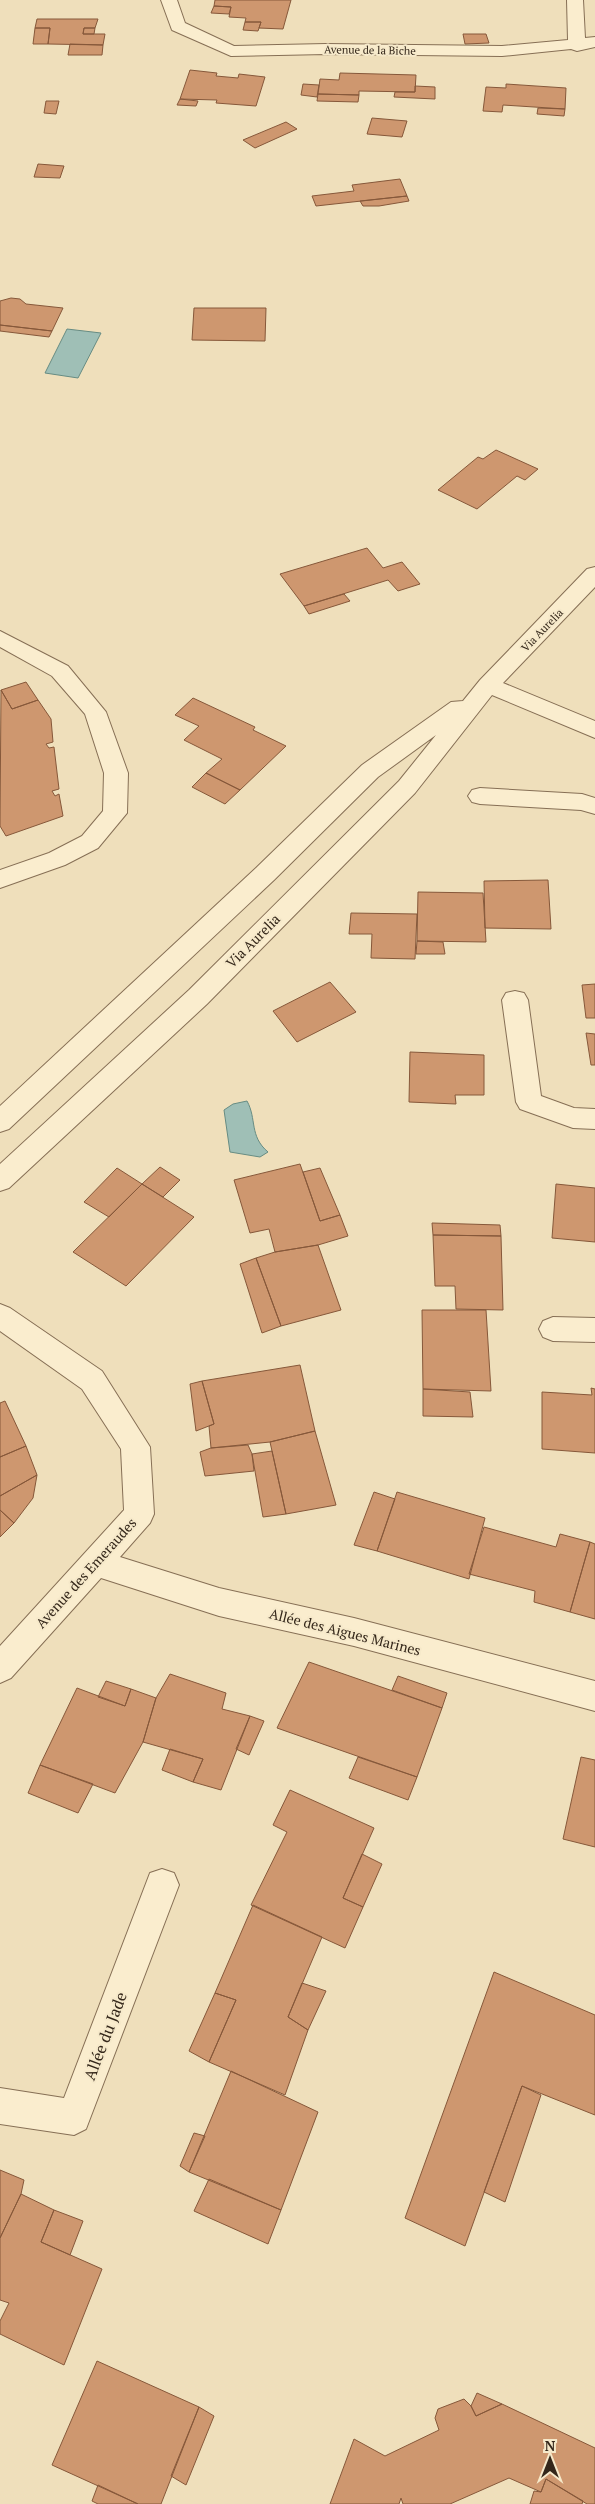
<svg xmlns="http://www.w3.org/2000/svg" width="595" height="2504" font-family="'PT Serif',serif">
<style>
.water{fill:#9fbfb6;stroke:#678c83}
.building{fill:#ce976f;stroke:#86583a}
.lines{fill:none;stroke-linecap:round;stroke-linejoin:round}
.service-casing{stroke:#866f55;stroke-width:2}
.minor-casing{stroke:#866f55;stroke-width:2}
.service{fill:#faedce;fill-rule:evenodd}
.minor{fill:#faedce;fill-rule:evenodd}
.labels{text-anchor:middle;stroke-width:4;stroke-linejoin:round;paint-order:stroke}
.far-street-label{font-size:11px;fill:#34271a;stroke:#f6e9ca}
.street-label{font-size:14px;fill:#34271a;stroke:#f6e9ca}
.near-street-label{font-size:16px;fill:#34271a;stroke:#f6e9ca}
</style>
<rect width="100%" height="100%" fill="#efdfbb"/>
<path class="water" d="M67,329L101,333L78,378L45,373Z
M247,1101C257,1119 249,1136 268,1152L260,1157L230,1152L224,1110L233,1104Z"/>
<path class="building" d="M215,0H291L283,29L259,28L261,22H245L246,18L229,17L231,7L214,6Z
M214,6L231,7L229,14L211,13Z
M37,19H98L95,28H84L83,34H105L103,45L48,44L50,28H35Z
M245,22H261L258,31L243,30Z
M35,28H50L48,44H33Z
M84,28H95L94,34H83Z
M463,34H486L489,43L465,44Z
M70,44L103,45L102,55H68Z
M190,70L217,73L216,76L238,78L239,74L265,77L256,106L216,103L217,100L180,99Z
M340,73L416,75L415,92L359,91V95L318,94L320,79L339,80Z
M303,84L319,85L317,97L301,95Z
M506,84L566,88L565,109L503,105L502,112L483,111L486,87L506,88Z
M415,86L435,87V99L394,97L395,92H415Z
M318,94L359,95L358,102L317,101Z
M180,99L198,101L196,106L177,105Z
M46,101H59L56,114L44,113Z
M538,108L565,109L564,116L537,114Z
M372,118L407,121L402,137L367,134Z
M286,122L297,129L255,148L243,140Z
M38,164L64,166L60,178L34,177Z
M400,179L407,196L316,206L312,196L354,191L352,185Z
M407,196L409,201L379,206H363L360,201Z
M11,298L20,299L26,304L63,308L52,331L0,325V301Z
M194,308H266L265,341L192,340Z
M0,325L52,331L49,337L0,331Z
M496,450L538,469L525,480L517,476L477,509L438,490L478,457L483,459Z
M367,548L383,568L402,562L420,584L398,591L388,580L304,606L280,574Z
M344,594L350,601L309,614L304,606Z
M26,682L38,700L12,709L1,690Z
M1,690L12,709L38,700L51,719L53,742L46,744L49,748L54,747L59,789L52,791L55,796L59,794L63,816L6,836L0,826Z
M193,698L255,727L253,730L286,746L240,790L206,773L222,759L184,740L199,726L175,715Z
M206,773L240,790L225,804L192,787Z
M548,880L551,929L485,928L484,881Z
M418,892L483,893L486,942L417,941Z
M351,913L417,914L415,959L371,958L372,934H349Z
M417,941L443,942L445,954H416Z
M330,982L356,1012L297,1042L273,1011Z
M595,984V1018H586L582,985Z
M586,1033L595,1034V1065H591Z
M410,1052L484,1055V1095H455L456,1104L409,1102Z
M300,1164L320,1221L340,1215L348,1236L318,1245L275,1252L269,1229L250,1233L234,1180Z
M160,1167L180,1180L163,1197L142,1184Z
M117,1168L142,1184L109,1217L84,1202Z
M320,1168L340,1215L320,1221L303,1172Z
M142,1184L194,1217L126,1286L73,1252Z
M556,1184L595,1188V1242L552,1238Z
M432,1223L500,1225L501,1236L433,1235Z
M433,1235L501,1236L503,1310L456,1309L455,1286H435Z
M318,1245L341,1310L281,1326L256,1258L275,1252Z
M256,1258L281,1326L262,1333L240,1264Z
M422,1310H486L491,1391L423,1389Z
M300,1365L315,1431L270,1442L211,1448L209,1426L214,1424L202,1381Z
M202,1381L214,1424L196,1431L190,1384Z
M591,1388L595,1389V1453L542,1449V1392L592,1395Z
M423,1389L470,1392L473,1417L423,1416Z
M5,1401L26,1446L0,1457V1403Z
M315,1431L336,1505L286,1514L270,1442Z
M248,1445L252,1454L254,1471L205,1476L200,1452L211,1448Z
M26,1446L37,1475L0,1496V1457Z
M272,1451L286,1514L263,1517L252,1454Z
M37,1475L33,1498L14,1523L0,1510V1496Z
M374,1492L395,1499L377,1551L354,1545Z
M397,1492L485,1518L469,1579L377,1551Z
M0,1510L14,1523L0,1537Z
M484,1527L556,1547L560,1534L590,1542L570,1612L534,1602L535,1591L469,1574Z
M590,1542L595,1544V1619L570,1612Z
M309,1662L442,1708L417,1777L277,1728Z
M170,1674L226,1693L222,1709L250,1716L221,1790L193,1782L203,1759L143,1742L156,1698Z
M398,1676L447,1693L442,1708L392,1690Z
M106,1681L131,1689L125,1706L98,1697Z
M77,1688L125,1706L131,1689L156,1698L143,1742L115,1793L40,1765Z
M250,1716L264,1721L249,1755L236,1749Z
M170,1749L203,1759L193,1782L162,1770Z
M358,1757L417,1777L408,1800L349,1778Z
M581,1757L595,1760V1847L563,1839Z
M40,1765L93,1784L78,1813L28,1793Z
M290,1790L374,1828L343,1898L363,1907L345,1948L251,1905L287,1832L273,1825Z
M362,1854L382,1864L363,1907L343,1898Z
M253,1905L322,1937L288,2017L308,2030L285,2095L209,2062L236,2000L215,1993Z
M494,1972L595,2015V2115L522,2086L465,2246L405,2218Z
M302,1983L326,1991L308,2030L288,2017Z
M215,1993L236,2000L209,2062L189,2051Z
M231,2071L318,2112L281,2210L189,2172Z
M522,2086L541,2095L505,2202L484,2192Z
M194,2133L205,2136L189,2172L180,2166Z
M0,2170L24,2180L21,2194L0,2238Z
M209,2179L281,2210L268,2244L194,2211Z
M21,2194L54,2210L41,2242L102,2269L64,2365L0,2334V2321L9,2303L0,2300V2238Z
M54,2210L83,2221L70,2255L41,2242Z
M97,2361L199,2407L161,2504H138L52,2465Z
M477,2393L502,2404L476,2416L471,2406Z
M464,2399L471,2406L476,2416L502,2404L595,2448V2504H587L546,2479L541,2492L509,2478L450,2504H403L401,2498L399,2504H330L354,2439L385,2456L439,2430L435,2418L438,2409Z
M199,2407L214,2416L186,2485L171,2476Z
M546,2479L583,2501L582,2504H530L534,2491L541,2492Z
M98,2485L138,2504H98L92,2501Z"/>
<g class="lines">
<defs>
<path id="service" d="M0,631L68,666L106,712L128,773L127,813L98,848L65,865L0,888V870L49,853L82,836L103,811L104,773L85,714L52,676L0,647Z
M480,788L582,794L595,798V814L581,810L480,804L472,802L468,796L472,790Z
M553,1317L595,1318V1342L553,1341L543,1337L539,1329L543,1321Z"/>
<path id="minor" d="M161,0H177L185,23L234,46L326,44L502,46L568,40L567,0H583L585,38L595,37V47L577,51L571,49L502,56L326,54L231,56L172,30Z
M595,567V587L503,683L595,721V738L492,695L415,793L207,1004L9,1188L0,1191V1164L189,990L399,781L436,735L378,777L274,880L9,1129L0,1132V1106L256,868L362,765L451,702L463,701L480,680L587,569Z
M515,991L524,993L528,1000L541,1096L574,1108L595,1109V1129L573,1128L520,1109L516,1102L502,1000L506,993Z
M0,1304L10,1308L102,1371L150,1447L154,1514L150,1523L120,1557L219,1588L354,1618L595,1681V1711L354,1646L219,1616L101,1578L11,1678L0,1683V1646L124,1510L121,1449L82,1389L0,1331Z
M162,1869L174,1873L179,1885L86,2129L74,2135L0,2124V2088L64,2098L150,1873Z"/>
</defs>
<use href="#service" class="service-casing"/>
<use href="#minor" class="minor-casing"/>
<use href="#service" class="service"/>
<use href="#minor" class="minor"/>
</g>
<g class="labels">
<g class="far-street-label">
<text transform="translate(370 50) rotate(1)" y="4">Avenue de la Biche</text>
<text transform="translate(542 630) rotate(-46)" y="4">Via Aurelia</text>
</g>
<g class="street-label">
<text transform="translate(253 941) rotate(-45)" y="5">Via Aurelia</text>
<text transform="translate(86 1573) rotate(-48)" y="5">Avenue des Emeraudes</text>
<text transform="translate(345 1632) rotate(14)" y="5">Allée des Aigues Marines</text>
</g>
<g class="near-street-label">
<text transform="translate(105 2036) rotate(-69)" y="6">Allée du Jade</text>
</g>
</g>
<g transform="translate(550 2459)" stroke="#f6e9ca" stroke-width="4" paint-order="stroke">
<path d="M0-4L9 19L0 12L-9 19Z" fill="#34271a"/>
<text y="-8" font-size="14" font-weight="bold" text-anchor="middle" fill="#34271a">N</text>
</g>
</svg>
